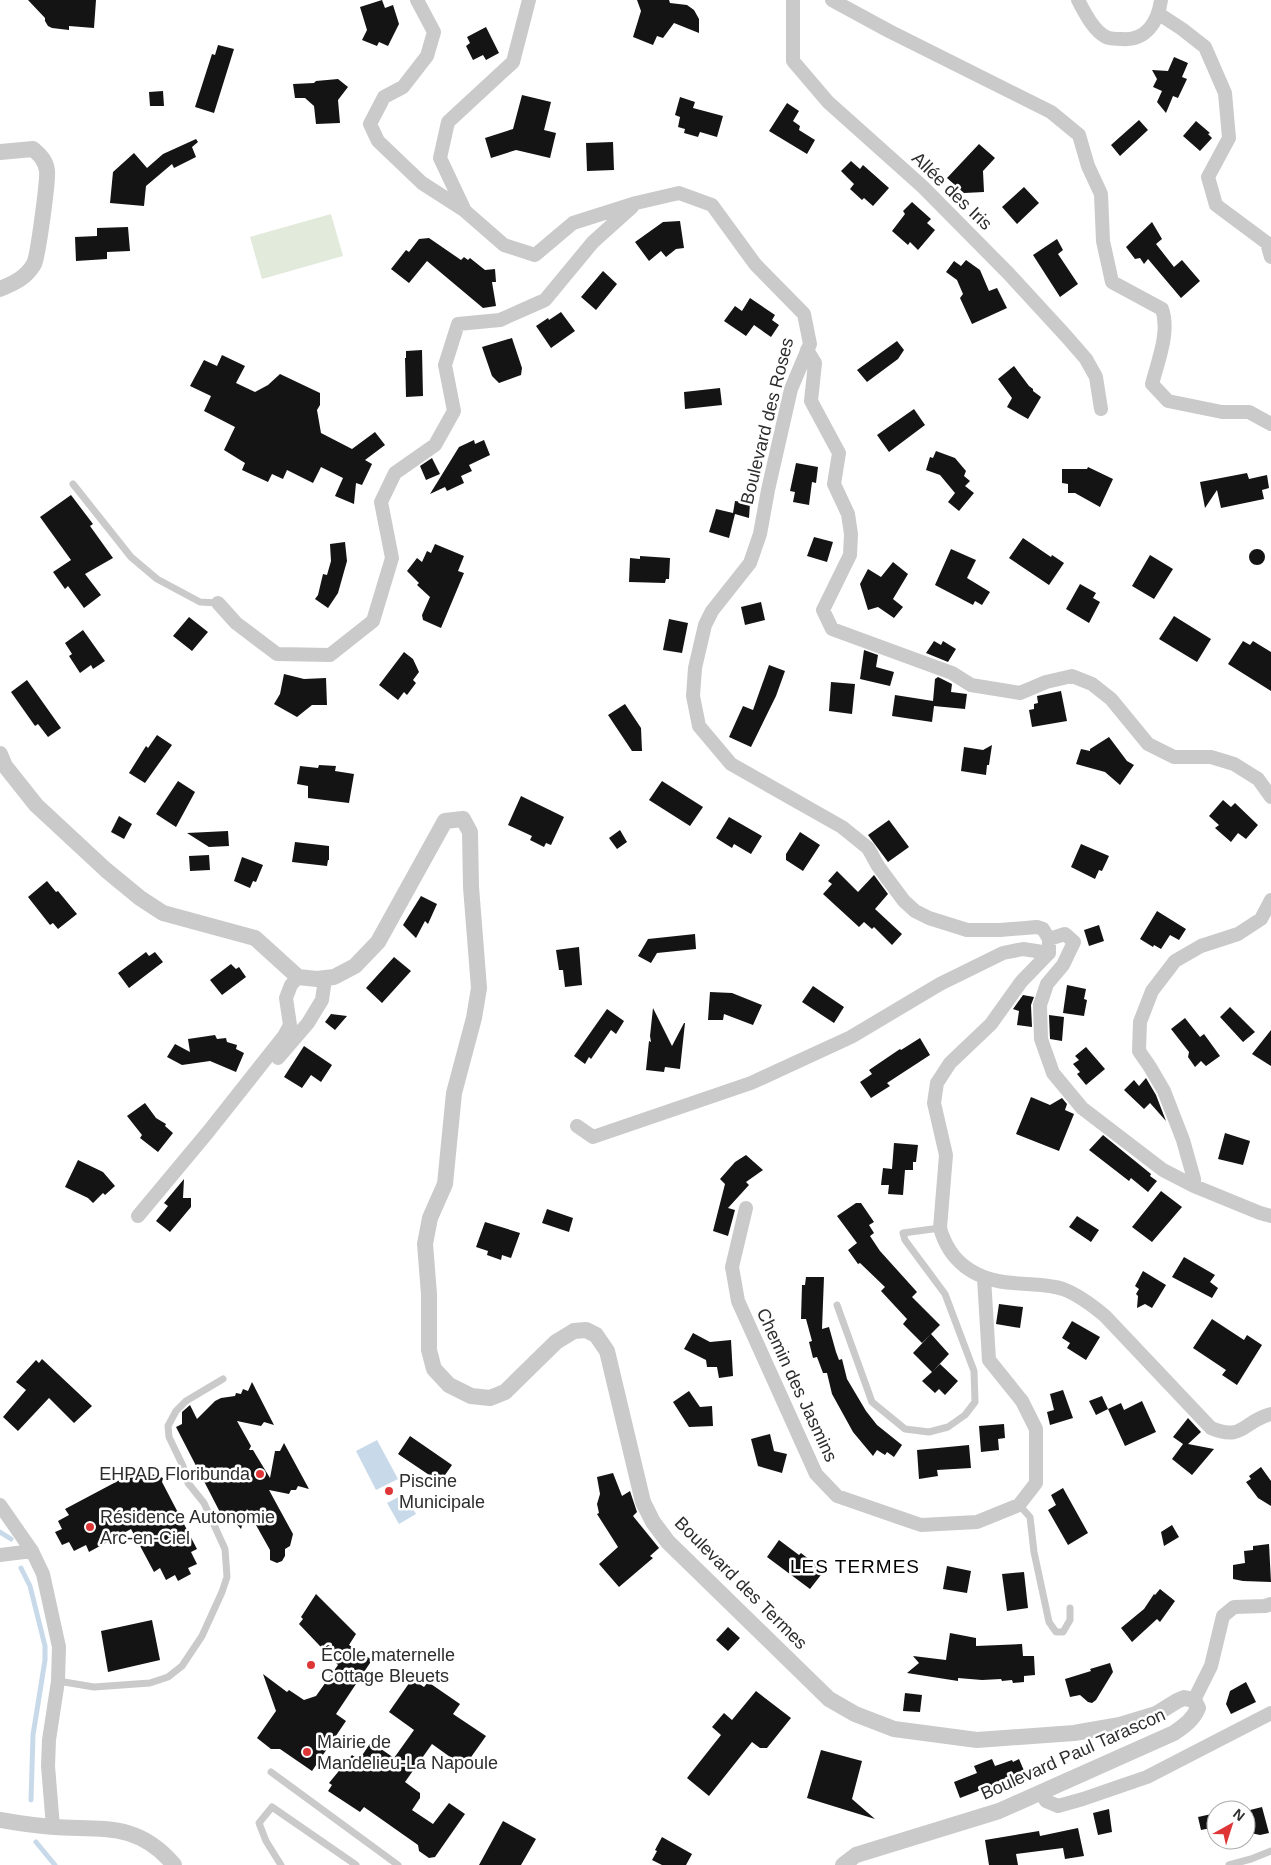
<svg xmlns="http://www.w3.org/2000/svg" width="1271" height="1865" font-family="Arial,sans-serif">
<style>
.green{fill:#e2eadb}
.water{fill:#c8daea}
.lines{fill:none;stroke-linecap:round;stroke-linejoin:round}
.stream{stroke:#c8daea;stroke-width:5}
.building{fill:#141414}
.service{stroke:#cacaca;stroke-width:7}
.minor{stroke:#cacaca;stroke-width:14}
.tertiary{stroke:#cacaca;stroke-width:16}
.poi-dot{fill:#de3637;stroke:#fff;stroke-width:2}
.labels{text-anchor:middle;stroke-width:5;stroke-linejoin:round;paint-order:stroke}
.street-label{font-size:18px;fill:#2d2d2d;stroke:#fff}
.poi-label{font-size:18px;fill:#2d2d2d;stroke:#fff;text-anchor:start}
.neighbourhood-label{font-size:19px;letter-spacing:1px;fill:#000;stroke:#fff}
</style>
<rect width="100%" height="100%" fill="#fff"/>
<path class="green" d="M331,214L343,256L262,279L250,237Z"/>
<path class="water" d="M377,1440L398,1479L376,1490L356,1451Z
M404,1494L416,1514L399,1524L387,1503Z"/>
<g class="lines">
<path class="stream" d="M0,1532L11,1539
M21,1568L30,1586L45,1646V1660L33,1735L31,1800
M36,1842L55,1865"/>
</g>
<path class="building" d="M28,0H96L94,28L69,26V30L52,28L48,26L45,21V18Z
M382,0L385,8L393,5L399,24L388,46L379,42L377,46L362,40L367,30L360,7Z
M637,0H669L670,3L687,5L694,10L699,19V33L674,23L663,38L657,36L653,45L633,37L641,11Z
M486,27L499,53L486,60L483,55L473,60L466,46L470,43L467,37Z
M218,45L234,49L214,113L195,107L212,54L215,55Z
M1174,57L1188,63L1182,77L1187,79L1178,98L1173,96L1166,113L1157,102L1162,91L1153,87L1157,79L1152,70L1168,71Z
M338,79L348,87L338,100L340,123L316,124L314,106L305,98H295L293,84L314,83L316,81Z
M163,91L164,106H150L149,92Z
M522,95L551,102L544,130L556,133L550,158L516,150L491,158L485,138L513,129Z
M680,97L695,102L693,108L723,116L717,137L700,132L698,137L684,133L685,129L678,127L680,117L675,115Z
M787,103L799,111L793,121L800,126L799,130L815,140L807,154L769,131Z
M1139,120L1148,130L1120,156L1111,145Z
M1196,121L1210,133L1208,134L1212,138L1200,151L1183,136Z
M196,139L198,142L192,147L196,157L174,168L172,164L146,186L144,206L110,203L113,172L134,153L147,168L163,154Z
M613,142L614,170L587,171L586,143Z
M979,144L995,158L983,171L984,192L964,193L947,178Z
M851,161L860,169L863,165L889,188L873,206L864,198L862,200L850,189L854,184L841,171Z
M1024,187L1039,203L1017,224L1002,207Z
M912,202L931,219L927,223L935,230L918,250L910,242L908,245L892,231L905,214L903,211Z
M680,221L684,248L676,249L666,257L661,251L649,261L635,242L663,222Z
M1152,222L1162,239L1156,244L1174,267L1182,260L1200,281L1181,298L1148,259L1144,264L1140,258L1135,259L1126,247Z
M128,227L130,251L107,252V259L76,261L75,237L97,236V228Z
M429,238L461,260L464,257L468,260L470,258L485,270L495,269L496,282H492L496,306L483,308L427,261L409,283L391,269L406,250L409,252L419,239Z
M1057,239L1063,250L1058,254L1078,284L1060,297L1033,255Z
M966,260L980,270L989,291L997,288L1007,308L972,324L960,298L963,294L957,280L946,272L954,261L961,266Z
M603,271L617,284L596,310L581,297Z
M750,298L775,315L772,320L779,325L771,337L754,325L746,336L724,321L735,306L742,311Z
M561,312L575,331L551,348L536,326L548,318L549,320Z
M512,338L522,368L521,375L499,383L492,376L482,347Z
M897,341L904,350L898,359L867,382L857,370Z
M422,350L423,396L406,397L405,358H406V351Z
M222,355L245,366L236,383L255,392L268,385L280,374L320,393V405L317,410L321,433L352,449L375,432L385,445L365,460L372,464L362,485L356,483L354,504L335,496L343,478L321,467L313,483L287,470L283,479L272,474L268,482L242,470L245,463L224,450L235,427L204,411L211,396L190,386L204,360L217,366Z
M1014,366L1029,386L1033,389V391L1041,397L1028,419L1007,407L1012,398L998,379Z
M720,388L722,405L685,409L684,392Z
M914,409L925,425L889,452L877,435Z
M474,440L475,444L484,440L490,455L469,465L472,471L461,476L464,483L447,491L445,487L430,494L459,447Z
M936,451L955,458L966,471L964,476L970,481L965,486L974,493L959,511L948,502L955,493L940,475L926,470L930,457L933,458Z
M432,458L440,474L426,480L420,466Z
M796,463L818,467L816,483L812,482L809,505L793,502L795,492L790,491Z
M1088,467L1113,479L1100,507L1075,493H1068V484L1062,483V469H1087Z
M1247,473L1249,479L1267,475L1269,488L1262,490L1264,499L1221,508L1217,490L1205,508L1200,482Z
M71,495L93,524L90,526L113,558L85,574L101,595L84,608L68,586L65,589L53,572L71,560L40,517Z
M735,501L750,503L749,518L735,514L729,538L709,532L716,509L733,513Z
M814,537L833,542L827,562L807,556Z
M1023,538L1051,557L1052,555L1064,563L1049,585L1009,558Z
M345,542L347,561L338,593L328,608L315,599L318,595L323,574L327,575L331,561L330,544Z
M435,544L464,556L458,571L464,573L441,628L423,620L422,615L430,597L417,585L419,583L407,571L417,558L422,562L427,551L431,553Z
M951,549L976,560L967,578L990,592L982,605L975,601L973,605L935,585Z
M1249 557a8 8 0 1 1 16 0a8 8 0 1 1-16 0Z
M1150,555L1173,569L1154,599L1132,586Z
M640,556L670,558L669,579H666L665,583L629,582L630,558L640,559Z
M893,562L908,574L893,599L903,607L894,618L878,607L868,610L860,584L868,569L881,577Z
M1080,584L1096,593L1093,598L1100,602L1089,623L1066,609Z
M761,602L765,620L745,625L741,607Z
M1174,616L1211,639L1197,662L1159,639Z
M189,617L208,632L192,651L173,636Z
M669,619L688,623L682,653L663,650Z
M83,630L105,661L93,669L91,665L80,673L69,656L72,654L65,643Z
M934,641L941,645L943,641L956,649L948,662L926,653Z
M1243,641L1250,645L1253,641L1271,652V691L1228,664Z
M864,650L878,655L876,667L894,672L890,686L860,679Z
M404,652L413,659L419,672L413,680L416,683L407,695L404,692L398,700L379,685Z
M769,665L785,671L776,696L751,747L729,737L743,706L753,710Z
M284,674L304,679L326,678L327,705H312L297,717L274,704L280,694Z
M938,677L952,684L951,692L967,694L965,709L934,706L932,722L892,716L895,695L933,701L935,679Z
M27,680L61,728L48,737L38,724L35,726L11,692Z
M831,682L855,684L852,714L829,711Z
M1061,691L1067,721L1032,727L1029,710L1034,709V704L1038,703L1037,696Z
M625,704L641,728L642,751H632L608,715Z
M157,735L172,745L145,783L129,773L146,746L148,748Z
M1109,737L1127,761L1134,765L1120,785L1105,772L1076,764L1081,749L1090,751V749Z
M992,745L989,765H987L986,775L961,771L964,747L983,750Z
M319,765L336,766L335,771L354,774L349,803L308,798V786L297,784L300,766L318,768Z
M178,781L195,792L176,827L156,814Z
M662,781L703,807L690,826L649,800Z
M521,796L564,817L551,845L546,843L544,847L530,840L532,836L508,825Z
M1223,800L1231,807L1235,803L1258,825L1246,839L1238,833L1231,842L1215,828L1219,825L1209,816Z
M119,816L132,824L124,839L111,832Z
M729,817L762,836L751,854L734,844L732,848L716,838Z
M889,820L909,847L888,862L868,835Z
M620,830L627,842L617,849L609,838Z
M228,831L229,846L209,847L187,833Z
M800,832L820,845L803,871L786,860V854Z
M295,842L329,846V860H328L327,866L292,862Z
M1081,844L1109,856L1102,871L1099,870L1095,879L1071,867Z
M209,855L210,870L190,871L189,856Z
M242,857L263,865L256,882L253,881L250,888L234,881Z
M837,871L858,892L874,875L888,894L875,909L902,934L892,945L874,927L872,929L864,922L859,927L823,894L832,884L828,881Z
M47,881L56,892L58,891L77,914L58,929L53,923L50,925L28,897Z
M421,896L437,904L428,924L425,921L416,938L403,925Z
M1157,911L1186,929L1179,940L1170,935L1161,949L1154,945L1153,947L1140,939Z
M1099,925L1104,941L1089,946L1084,930Z
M695,934L696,949L657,953L651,963L638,956L648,939Z
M579,947L582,985L565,987L563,970H559L556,950Z
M146,952L149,956L155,952L163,962L129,988L118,973Z
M394,957L411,971L382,1003L366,988Z
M231,964L236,969L239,967L246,977L222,995L210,980Z
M1067,985L1086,989L1084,999L1087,1000L1084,1016L1063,1013Z
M813,986L844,1007L834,1023L802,1002Z
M710,992L732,993L762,1005L753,1025L724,1014L723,1020H708Z
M1023,995L1034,997L1031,1005L1032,1027L1017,1025L1019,1011L1013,1009Z
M1230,1007L1255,1032L1243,1042L1220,1017Z
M653,1008L672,1046L684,1023H685L680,1069L665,1067L664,1072L646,1070L649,1041L651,1042L650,1036Z
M607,1009L624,1021L616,1034L611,1030L591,1059L589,1057L585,1064L574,1056Z
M331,1014L347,1016L335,1030L325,1022Z
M1049,1015L1064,1017L1062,1041L1050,1039Z
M1185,1018L1200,1037L1204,1034L1220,1056L1206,1066L1201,1061L1195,1067L1188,1057L1189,1052L1171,1029Z
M1271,1030V1066L1252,1054Z
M215,1035L217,1039L226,1038L227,1042L237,1045L236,1049L244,1053L236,1072L210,1061L182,1065L167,1057L175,1044L190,1052L188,1039Z
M920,1038L930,1055L887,1083L890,1086L871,1098L860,1082L872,1074L869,1070L900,1049L901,1050Z
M304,1046L332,1065L321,1082L311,1075L302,1088L284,1077Z
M1086,1047L1105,1069L1086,1085L1077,1074L1080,1072L1073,1064L1079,1060L1075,1056Z
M1146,1078L1156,1095L1166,1121L1150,1103L1144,1109L1124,1090L1134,1080L1139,1086Z
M1031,1097L1050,1105L1062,1098L1067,1104L1065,1110L1074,1114L1059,1151L1016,1134Z
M145,1103L156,1118L166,1124L165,1126L173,1133L158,1152L140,1138L142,1135L127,1116Z
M1225,1133L1250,1141L1243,1165L1218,1159Z
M1103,1135L1151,1174L1150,1176L1157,1181L1148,1192L1131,1178L1129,1181L1089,1150Z
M894,1143L918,1145L916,1162H913V1170H905L903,1195L888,1194L889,1185H881L883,1168L892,1169Z
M746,1155L763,1170L746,1182L749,1185L728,1208L735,1210L728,1236L713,1231L725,1184L720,1179L735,1162Z
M78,1160L103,1172L115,1186L105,1195L103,1193L93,1203L88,1198L65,1187Z
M184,1179L183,1198H191V1207L170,1232L156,1221L168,1206L164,1203Z
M1161,1191L1182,1207L1152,1242L1132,1227Z
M856,1203H861L874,1222L869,1225L874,1233L870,1236L880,1251L917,1292L912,1297L940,1325L922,1343L903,1324L907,1319L881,1291L885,1287L860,1263L858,1264L848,1250L857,1243L837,1216Z
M547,1209L573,1218L569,1232L542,1223Z
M1077,1216L1099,1230L1091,1242L1069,1227Z
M485,1222L520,1233L511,1258L502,1255L501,1260L487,1255L488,1251L476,1247Z
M1184,1257L1215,1275L1210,1282L1218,1288L1212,1298L1172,1277Z
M1143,1271L1166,1285L1152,1308L1145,1304L1137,1308L1138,1296L1136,1294L1139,1289L1135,1286Z
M806,1277H824L822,1329L829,1327L836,1352L839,1360L842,1359L847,1379L866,1411L877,1425L902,1445L894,1457L887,1452L885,1455L877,1450L873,1456L853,1432L832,1394L827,1373H823L817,1357L813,1358L809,1342L812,1341L806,1319H801L802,1285H805Z
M999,1304L1023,1307L1020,1328L996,1324Z
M1212,1319L1244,1340L1247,1335L1262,1345L1237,1385L1222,1375L1226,1370L1193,1348Z
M1072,1321L1100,1337L1086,1360L1067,1348L1070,1343L1062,1338Z
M693,1333L710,1342L731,1340L733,1376L719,1378L717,1367H707L706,1360L684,1349Z
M931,1334L949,1354L933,1371L940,1364L958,1381L945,1395L939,1389L935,1393L922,1381L932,1372L913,1353Z
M42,1359L92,1406L74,1423L49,1398L18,1431L3,1417L26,1390L16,1382L36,1360L39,1363Z
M252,1382L274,1425L264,1422L261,1426L237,1421L251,1446L249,1450H253L270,1478L275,1451H280L284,1443L309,1489L298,1486L296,1490H291L289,1494L269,1490L293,1534L290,1546L285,1549V1556L282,1561L277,1563L270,1560V1550L247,1509L241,1529L231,1517L224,1520L176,1427L182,1424V1412L190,1405L197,1419L215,1401L221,1398L235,1396L236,1393L241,1394L243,1389L248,1391Z
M1063,1390L1073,1418L1050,1425L1047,1412L1054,1410L1050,1394Z
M689,1391L700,1407L712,1406L713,1426L689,1427L673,1402Z
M1102,1396L1108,1409L1096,1415L1089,1401Z
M1142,1401L1156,1432L1125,1446L1108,1409L1121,1403L1124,1410Z
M1188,1418L1201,1432L1188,1444L1214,1449L1192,1475L1172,1459L1183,1444L1173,1437Z
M1004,1424L1005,1438L998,1439L999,1450L981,1452L979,1426Z
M770,1434L774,1451L787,1454L782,1473L758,1466L751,1439Z
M410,1436L452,1465L445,1475L444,1485L398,1454Z
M969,1445L971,1468L937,1470L938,1476L919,1479L917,1450Z
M133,1467L163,1478L162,1482L197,1549L191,1552L197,1564L188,1568L191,1574L178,1581L175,1575L166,1580L160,1568L154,1572L131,1529L89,1552L86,1545L74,1551L69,1542L62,1545L55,1532L62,1529L58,1521L69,1515L65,1509L131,1474Z
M1261,1467L1271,1481V1506L1258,1498L1246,1482L1251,1479L1249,1476Z
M613,1473L622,1496L630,1491L637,1512L633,1516L659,1548L650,1556L653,1558L619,1587L599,1564L618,1547L597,1514L599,1513L597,1504L600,1494L597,1477Z
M1063,1488L1088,1533L1068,1545L1048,1510L1056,1505L1051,1495Z
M1172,1525L1179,1537L1164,1546L1161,1532Z
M779,1540L799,1555L801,1553L824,1571L810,1589L767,1557Z
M1269,1544L1271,1582L1243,1581L1233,1579V1565L1245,1563L1244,1551L1253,1550V1546Z
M947,1566L971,1571L967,1593L943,1589Z
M1024,1572L1028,1608L1007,1611L1002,1574Z
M1160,1589L1175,1601L1160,1622L1157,1619L1132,1642L1121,1628L1144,1609L1154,1594L1155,1595Z
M316,1594L356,1634L349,1645L372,1660L336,1714L346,1721L312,1771L280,1749H271L257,1738L276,1711L263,1674L287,1692L289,1690L304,1700L316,1696L338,1665L299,1624L303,1619L301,1617Z
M152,1620L160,1660L108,1672L101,1631Z
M728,1627L740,1638L728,1651L716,1640Z
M950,1633L976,1638V1646L1022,1644L1023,1656H1034L1035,1675L1024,1676V1682L1013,1683L1012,1680L1002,1681L1001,1679L982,1680L958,1678V1681L907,1673L919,1663L913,1656L946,1660Z
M1110,1663L1113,1672L1096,1700L1092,1703L1088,1702L1080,1695L1070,1697L1065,1679L1091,1671L1090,1669Z
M412,1679L424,1687L428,1682L460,1704L453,1714L486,1736L464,1767L432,1744L405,1782L420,1793V1798L412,1810L433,1824L449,1803L465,1814L435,1857L429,1858L419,1851L418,1845L364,1807L360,1812L328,1791L332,1785L329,1783L352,1755L359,1760L371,1742L394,1758L414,1730L389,1712Z
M1246,1682L1256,1702L1231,1714L1226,1704L1230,1691Z
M756,1691L791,1718L767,1748H760L752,1742L709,1796L687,1778L721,1735L712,1727L724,1713L732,1720Z
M905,1693L922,1695L920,1712L903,1711Z
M821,1750L862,1761L852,1799L875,1819L807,1798Z
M992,1759L995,1766L1012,1760L1013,1762L1019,1759L1025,1773L960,1798L954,1782L977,1773L974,1766Z
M1262,1807L1269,1833L1260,1835L1246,1832V1811Z
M1109,1809L1112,1832L1098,1835L1093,1813Z
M1216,1813V1827L1201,1830L1198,1817Z
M503,1821L536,1839L521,1865H479Z
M1078,1828L1084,1856L1065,1859L1063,1848L1016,1854L1018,1865H989L985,1840L1039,1831L1040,1836Z
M662,1837L692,1854L686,1865H662L652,1860L657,1851L655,1850Z"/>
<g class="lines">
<path class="service" d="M73,484L131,557L157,579L200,602L218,603
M837,1305L872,1402L905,1429L929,1432L948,1427L965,1415L975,1402L974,1371L945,1294L905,1240L903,1233L940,1228
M1019,1505L1030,1517L1034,1552L1049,1622L1056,1632H1063L1070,1620V1608
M58,1681L94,1687L150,1683L168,1677L182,1666L202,1636L222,1592L227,1577L225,1549L204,1503L188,1483L183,1466L169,1437L168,1426L176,1411L186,1401L223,1379
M271,1772L398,1865
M281,1865L266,1841L259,1823L272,1807L356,1865
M1229,1865L1251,1859L1271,1851"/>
<path class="minor" d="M417,0L434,32L427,56L403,87L384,97L370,124L378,141L422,183L464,210
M529,0L513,62L448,122L440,158L465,211L504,245L535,255L573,223L636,203L679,193L712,205L755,264L804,314L810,344L791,389L768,490L760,534L750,563L712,611L705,625L695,668L693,696L699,726L731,764L842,827L868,848L878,866L904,901L915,911L929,918L967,930H1000L1037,927L1043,929L1049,939
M793,0V61L828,102L923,187L1009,274L1066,336L1086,359L1096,377L1101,409
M832,0L889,31L1051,112L1079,135L1088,166L1101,194L1103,241L1112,282L1162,309C1170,332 1158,361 1152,384L1168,401L1222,412H1249L1271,424
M1078,0C1085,13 1093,30 1106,37C1110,39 1117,39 1122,39C1146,41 1158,22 1161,0
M1159,14L1182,29L1205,47L1225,93L1229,138L1208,177L1216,205L1267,243L1271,257
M807,350L815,363L811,401L839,453L834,484L848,514L851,534L850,555L823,610L832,629L952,673L971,685L1020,693L1046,682L1072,676L1092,684L1111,699L1148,744L1174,757H1211L1234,764L1258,779L1271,797
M218,603L236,623L277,654L330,655L373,621L392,558L381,502L395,473L435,445L454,411L445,365L458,324L500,320L545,300L593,242L632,207
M1049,939V953L1021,982L991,1024L950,1063L937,1083L934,1103L946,1155L940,1228C950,1264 978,1281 1014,1283C1030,1285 1048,1284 1063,1289C1079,1295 1092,1305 1105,1316L1211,1428C1244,1442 1244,1420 1271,1414
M1049,939L1065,934L1074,942L1063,965L1047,984L1040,1005L1041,1039L1053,1073L1082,1108L1163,1170L1194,1186L1260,1213L1271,1216
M278,1058L308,1023L322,1000L325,979
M577,1126L593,1137L751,1083L851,1037L940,984L1003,953L1023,949L1049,953
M1194,1186V1179L1183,1140L1164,1091L1150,1067L1139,1051L1140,1022L1152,991L1175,961L1201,946L1238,934L1261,919L1271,900
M746,1208L732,1267L738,1301L816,1474L837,1496L921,1525L977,1522L1019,1505L1036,1483V1429L1022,1401L989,1360L984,1278
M138,1216L208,1132L284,1036L290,1025L286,998L291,985L298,977
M0,1505L32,1551L43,1574L59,1647L58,1681L49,1740L48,1766L53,1827
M0,1555L32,1551
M1194,1700L1211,1666L1223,1616L1234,1607L1265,1606L1271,1604
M1041,1792L1046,1801L1058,1806L1083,1799L1147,1777L1271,1713"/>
<path class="tertiary" d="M0,152L33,149C40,155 46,161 47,171C48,181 38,256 34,264C26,278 14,283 0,289
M0,754L5,766L36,805L106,870L140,898L163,913L255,938L298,977L317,979L334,977L355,966L378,942L445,821L463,819L470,832L471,887L479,988L474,1018L454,1093L445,1184L430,1218L425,1244L429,1294V1350L434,1369L449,1385L471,1396L490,1398L505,1392L556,1342L574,1331L586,1330L596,1335L607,1351L643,1502L653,1522L668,1542L829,1699L855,1714L894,1729L977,1740L1074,1733L1120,1725L1156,1714L1177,1701L1184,1698L1194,1700L1198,1708C1193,1720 1184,1726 1174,1733L999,1811L856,1855L843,1865
M0,1820C17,1823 36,1826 54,1827C103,1830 138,1822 174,1865"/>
</g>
<g class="poi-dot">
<circle cx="260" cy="1474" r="5"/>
<circle cx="389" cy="1491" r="5"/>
<circle cx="90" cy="1527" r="5"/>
<circle cx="311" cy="1665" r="5"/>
<circle cx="307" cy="1752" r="5"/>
</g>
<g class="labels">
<g class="street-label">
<text transform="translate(952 191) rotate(44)" y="6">Allée des Iris</text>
<text transform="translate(767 421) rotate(-76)" y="6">Boulevard des Roses</text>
<text transform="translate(797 1385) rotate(65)" y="6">Chemin des Jasmins</text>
<text transform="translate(741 1583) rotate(45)" y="6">Boulevard des Termes</text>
<text transform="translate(1073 1754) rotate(-24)" y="6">Boulevard Paul Tarascon</text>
</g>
<g class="poi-label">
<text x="250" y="1480" text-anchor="end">EHPAD Floribunda</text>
<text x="399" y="1487">Piscine<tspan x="399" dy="21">Municipale</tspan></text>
<text x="100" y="1523">Résidence Autonomie<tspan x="100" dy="21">Arc-en-Ciel</tspan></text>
<text x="321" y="1661">École maternelle<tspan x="321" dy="21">Cottage Bleuets</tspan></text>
<text x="317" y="1748">Mairie de<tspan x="317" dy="21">Mandelieu-La Napoule</tspan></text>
</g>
<g class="neighbourhood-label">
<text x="855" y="1573">LES TERMES</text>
</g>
</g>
<g transform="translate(1231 1825) rotate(39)"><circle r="24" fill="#ffffff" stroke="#ababab"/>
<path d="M0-4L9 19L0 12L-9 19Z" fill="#de3637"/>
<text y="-8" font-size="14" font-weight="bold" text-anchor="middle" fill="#2d2d2d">N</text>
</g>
</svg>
